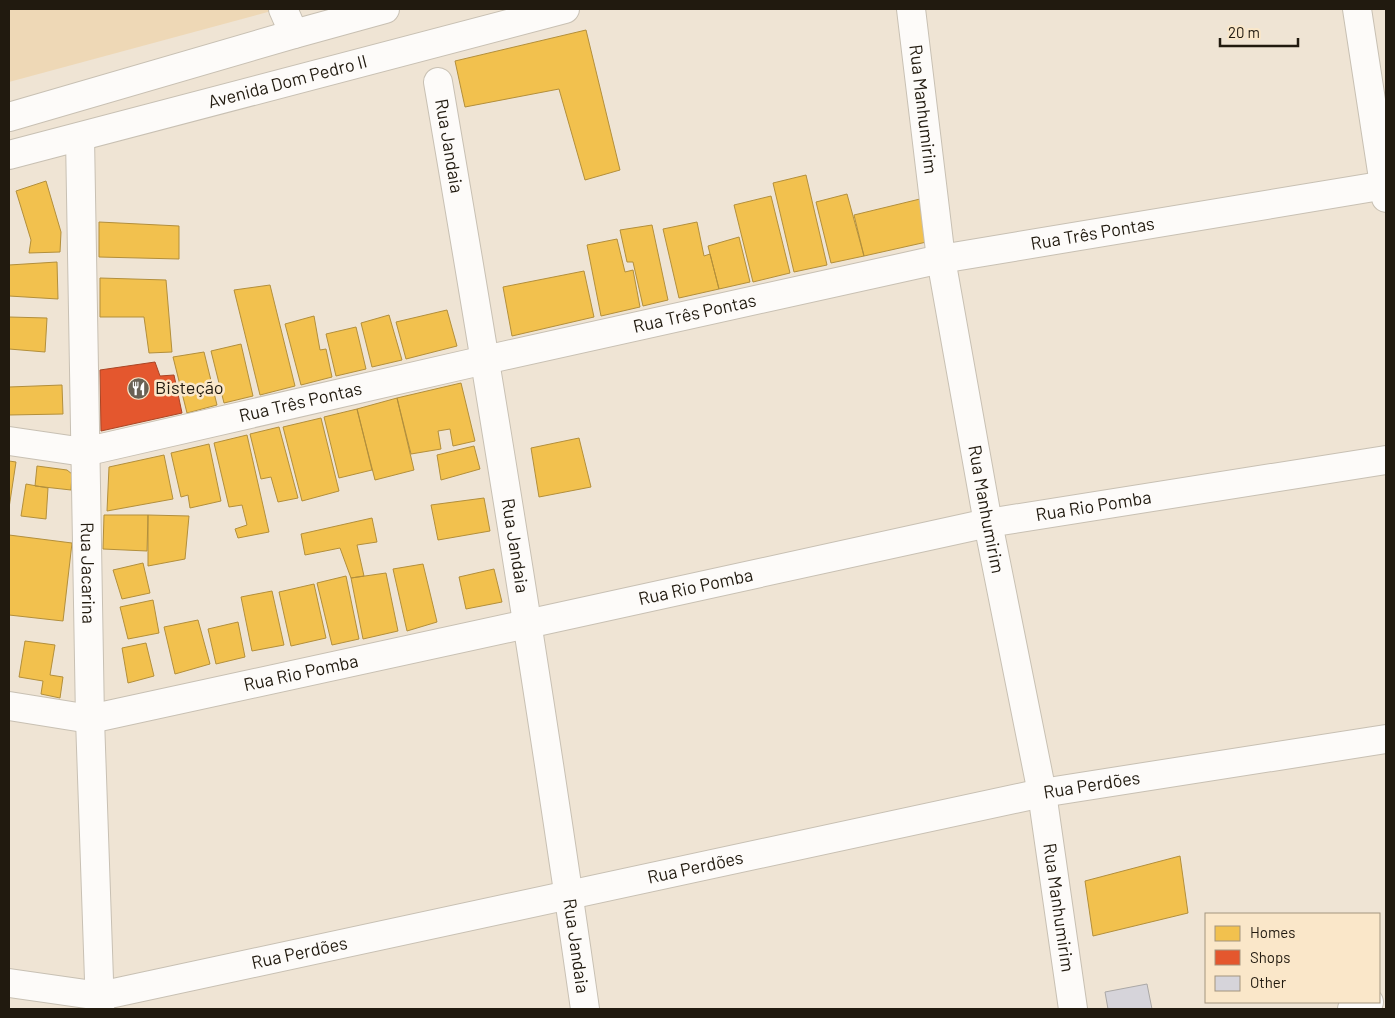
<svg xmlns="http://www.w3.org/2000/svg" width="1395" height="1018" font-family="Barlow,sans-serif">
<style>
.green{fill:#eed8b6}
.homes{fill:#f2c14e;stroke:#b38f3b}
.shops{fill:#e4572e;stroke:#aa4525}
.building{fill:#d6d4da;stroke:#aba8a6}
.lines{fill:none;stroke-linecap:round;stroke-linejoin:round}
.minor-casing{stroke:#c8c0b3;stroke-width:30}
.tertiary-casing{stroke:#c8c0b3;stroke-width:30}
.secondary-casing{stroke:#c8c0b3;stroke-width:30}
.primary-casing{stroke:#c8c0b3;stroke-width:30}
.minor{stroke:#fdfbf9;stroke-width:28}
.tertiary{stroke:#fdfbf9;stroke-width:28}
.secondary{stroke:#fdfbf9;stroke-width:28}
.primary{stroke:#fdfbf9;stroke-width:28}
.labels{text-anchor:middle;stroke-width:5;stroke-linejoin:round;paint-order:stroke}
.street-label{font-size:18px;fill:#211a0f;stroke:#fae7c9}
.poi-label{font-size:18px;fill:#211a0f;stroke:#fae7c9;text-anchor:start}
</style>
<rect width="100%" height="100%" fill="#efe4d4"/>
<path class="green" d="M9,9H274L275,10L9,82Z"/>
<path class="homes" d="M586,30L620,170L585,180L559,89L465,107L455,61Z
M806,175L827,265L794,272L773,183Z
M46,181L61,232L60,252L29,253L31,240L16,191Z
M847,194L864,256L831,263L816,202Z
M771,196L790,273L753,282L734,205Z
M920,199L931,241L864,256L854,215Z
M99,222L179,226V259L99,257Z
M697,222L704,256L710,254L719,289L679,298L663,229Z
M652,225L668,300L643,306L633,262H627L620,230Z
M739,237L750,282L719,289L708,246Z
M617,239L625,272L633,270L640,307L601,316L587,245Z
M57,262L58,299L9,296V265Z
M584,271L594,317L512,336L503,287Z
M100,278L166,280L172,352L149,353L144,317H100Z
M270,285L295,386L260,395L234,290Z
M447,310L457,346L406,359L396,322Z
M389,315L402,360L372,367L361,323Z
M314,316L320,350L326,349L332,377L301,385L285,324Z
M9,317L47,318L45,352L9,349Z
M356,327L366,369L336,376L326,334Z
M241,344L253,396L224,403L211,351Z
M204,352L217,405L187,413L173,357Z
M461,383L475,441L453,446L450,429L438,431L441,449L411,454L397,398Z
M62,385L63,414L9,415V387Z
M397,398L414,470L375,480L357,409Z
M357,409L372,470L339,478L324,417Z
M321,418L339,491L302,501L283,427Z
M279,427L298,498L278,502L271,477L261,479L250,434Z
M247,435L269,532L238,538L235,529L247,525L242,505L229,507L214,443Z
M579,438L591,487L539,497L531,448Z
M209,444L221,501L190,508L188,495L181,497L171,453Z
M474,446L480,469L441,480L437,455Z
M164,455L173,499L107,511L109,467Z
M9,461L16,462L9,508Z
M37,466L67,470L72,474L71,490L35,486Z
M26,484L48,488L46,519L21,516Z
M484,498L490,531L438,540L431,505Z
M104,515H148L147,551L103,549Z
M148,515L189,516L185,559L148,566Z
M372,518L377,542L357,545L364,576L351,578L340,548L305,555L301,534Z
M9,535L72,543L63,621L9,615Z
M143,563L150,593L122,599L113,570Z
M423,564L437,622L407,631L393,569Z
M494,569L502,602L466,609L459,577Z
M386,573L398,631L363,639L351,578Z
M346,576L359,639L332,645L317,583Z
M314,584L326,638L291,646L279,592Z
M272,591L284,645L252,651L241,597Z
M153,600L159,633L128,639L120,607Z
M198,620L210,664L175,674L164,627Z
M238,622L245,657L216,664L208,629Z
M25,641L55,645L50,675L63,677L60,698L41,694L43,681L19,677Z
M146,643L154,676L128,683L122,648Z
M1180,856L1188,913L1093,936L1085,881Z"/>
<path class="shops" d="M155,362L160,376L174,375L182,413L101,431L100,370Z"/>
<path class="building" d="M1147,984L1152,1009H1108L1105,992Z"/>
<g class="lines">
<defs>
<g id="minor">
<path d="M283,9L294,34"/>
<path id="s1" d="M911,9L941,259L988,523L1042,793L1073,1009"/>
<path d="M1357,9L1386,198"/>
<path id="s2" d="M438,82C491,391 541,699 585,1009"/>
<path id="s3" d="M80,137L90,719"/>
<path id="s4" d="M9,441L84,452L485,360L941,259L1386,185"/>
<path id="s5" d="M9,983L100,996L1042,793L1386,739"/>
</g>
<path id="tertiary" d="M90,719L100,1009"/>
<g id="secondary">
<path id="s6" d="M9,706L90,719L527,624L988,523L1386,460"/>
<path d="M1352,1009L1369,1002"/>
</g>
<g id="primary">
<path d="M9,117L294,34L385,9"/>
<path id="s7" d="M9,155L565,9"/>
</g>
</defs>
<use href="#minor" class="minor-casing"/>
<use href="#tertiary" class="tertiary-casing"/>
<use href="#secondary" class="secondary-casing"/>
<use href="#primary" class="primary-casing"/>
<use href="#minor" class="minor"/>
<use href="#tertiary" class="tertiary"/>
<use href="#secondary" class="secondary"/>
<use href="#primary" class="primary"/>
</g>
<defs>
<symbol id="restaurant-disc" viewBox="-11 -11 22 22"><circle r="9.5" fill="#696154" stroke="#fae7c9"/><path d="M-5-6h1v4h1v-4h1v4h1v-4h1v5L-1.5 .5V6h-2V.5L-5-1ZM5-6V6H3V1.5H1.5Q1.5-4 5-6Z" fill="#fff"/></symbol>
</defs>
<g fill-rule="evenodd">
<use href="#restaurant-disc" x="126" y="376" width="25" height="25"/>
</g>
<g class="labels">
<g class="street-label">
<text dy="6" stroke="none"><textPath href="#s7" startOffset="288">Avenida Dom Pedro II</textPath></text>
<text dy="6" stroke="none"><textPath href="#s1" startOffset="101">Rua Manhumirim</textPath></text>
<text dy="6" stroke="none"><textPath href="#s2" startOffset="65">Rua Jandaia</textPath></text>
<text dy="6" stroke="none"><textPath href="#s4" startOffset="1108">Rua Três Pontas</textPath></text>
<text dy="6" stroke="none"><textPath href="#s4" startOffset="702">Rua Três Pontas</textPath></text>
<text dy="6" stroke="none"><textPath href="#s4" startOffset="298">Rua Três Pontas</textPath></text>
<text dy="6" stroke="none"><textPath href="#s6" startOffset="1108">Rua Rio Pomba</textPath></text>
<text dy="6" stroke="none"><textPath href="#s1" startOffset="506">Rua Manhumirim</textPath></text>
<text dy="6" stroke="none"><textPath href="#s2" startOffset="470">Rua Jandaia</textPath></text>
<text dy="6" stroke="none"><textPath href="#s3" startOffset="436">Rua Jacarina</textPath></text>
<text dy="6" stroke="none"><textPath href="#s6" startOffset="702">Rua Rio Pomba</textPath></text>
<text dy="6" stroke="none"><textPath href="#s6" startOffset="298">Rua Rio Pomba</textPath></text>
<text dy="6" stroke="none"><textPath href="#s5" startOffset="1106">Rua Perdões</textPath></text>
<text dy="6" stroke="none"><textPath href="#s5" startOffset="701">Rua Perdões</textPath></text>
<text dy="6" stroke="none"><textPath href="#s1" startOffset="911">Rua Manhumirim</textPath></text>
<text dy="6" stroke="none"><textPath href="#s2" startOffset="875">Rua Jandaia</textPath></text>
<text dy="6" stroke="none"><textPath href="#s5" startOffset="296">Rua Perdões</textPath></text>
</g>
<g class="poi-label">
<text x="155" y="394">Bisteção</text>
</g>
</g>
<rect width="1395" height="1018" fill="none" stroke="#211a0f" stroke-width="20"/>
<rect x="1205" y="913" width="175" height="90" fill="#fae7c9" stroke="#a3957f"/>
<rect x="1215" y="926" width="25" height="15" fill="#f2c14e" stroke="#a3957f"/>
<text x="1250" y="938" font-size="15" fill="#211a0f">Homes</text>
<rect x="1215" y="950" width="25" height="15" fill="#e4572e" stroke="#a3957f"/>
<text x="1250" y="963" font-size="15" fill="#211a0f">Shops</text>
<rect x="1215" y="976" width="25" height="15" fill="#d6d4da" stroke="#a3957f"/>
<text x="1250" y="988" font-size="15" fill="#211a0f">Other</text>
<path d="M1220 38v8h78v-8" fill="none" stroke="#211a0f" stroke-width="2.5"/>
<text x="1228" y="38" font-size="15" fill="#211a0f" stroke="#fae7c9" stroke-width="4" paint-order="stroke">20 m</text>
</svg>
